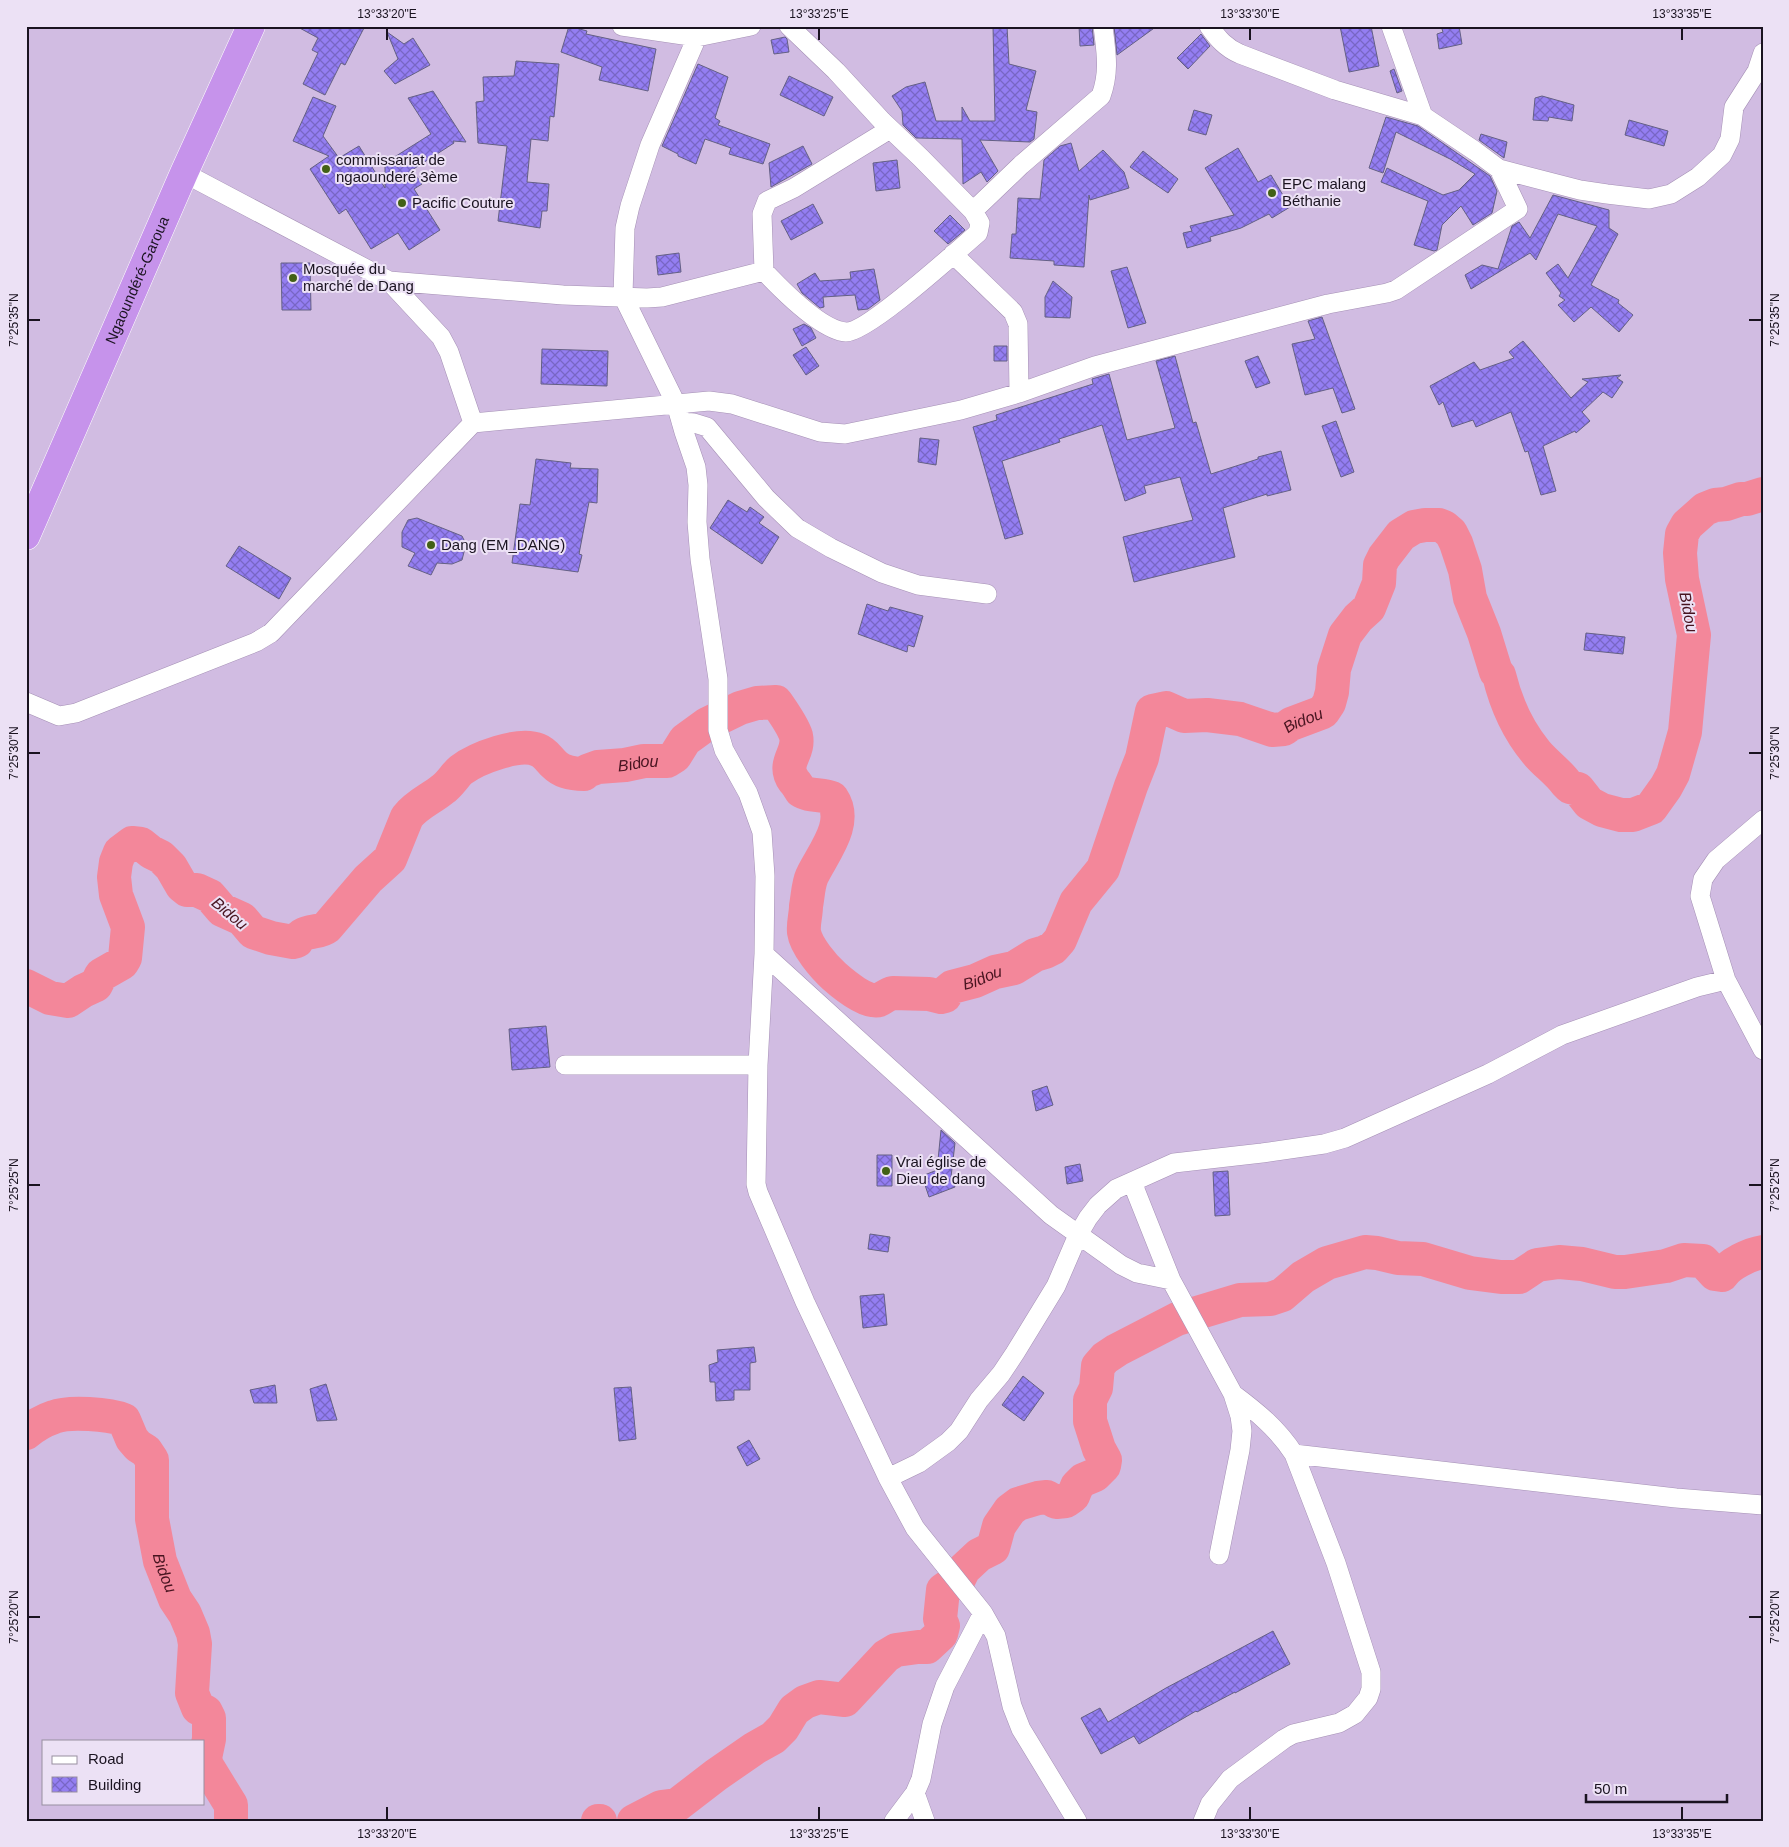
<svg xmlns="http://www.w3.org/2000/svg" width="1789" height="1847" font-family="Arial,sans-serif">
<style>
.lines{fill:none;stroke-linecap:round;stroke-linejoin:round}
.river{stroke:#f3879a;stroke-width:34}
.building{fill:url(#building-cross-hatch);stroke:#646084}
.minor-casing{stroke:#a590b5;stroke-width:20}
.trunk-casing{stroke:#fff;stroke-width:29}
.minor{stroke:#fff;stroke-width:19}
.trunk{stroke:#c693eb;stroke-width:28}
.ticks{fill:none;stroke:#1a1320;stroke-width:2}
.poi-dot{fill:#426116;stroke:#ece1f5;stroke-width:2}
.labels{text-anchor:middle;stroke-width:4;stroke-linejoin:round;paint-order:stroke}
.poi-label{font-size:15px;fill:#1a1320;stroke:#ece1f5;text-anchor:start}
.street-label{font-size:15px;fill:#1a1320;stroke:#ece1f5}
.water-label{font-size:16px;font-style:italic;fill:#481420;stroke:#ece1f5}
.neatline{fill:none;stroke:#1a1320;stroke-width:2}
.ticks-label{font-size:12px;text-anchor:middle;fill:#1a1320}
</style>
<defs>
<pattern id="building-cross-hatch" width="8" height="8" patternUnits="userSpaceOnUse" patternTransform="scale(1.25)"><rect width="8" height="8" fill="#947ef2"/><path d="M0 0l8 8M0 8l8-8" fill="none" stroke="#7866c4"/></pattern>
</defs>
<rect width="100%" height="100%" fill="#d1bce2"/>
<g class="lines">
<g class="river">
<path id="s1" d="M26,986L50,998L68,1001L83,991L96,985L101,975L122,963L125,958L128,927L116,895L114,877L116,862L120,852L132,843L141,844L151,852L161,857L171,867L182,886L187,890H197L210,896L222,910L242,919L253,932L271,938L293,942L297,941C303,929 318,934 327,927L368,879L390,859L407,817C417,804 431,799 443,789C450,784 455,775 461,770C477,758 519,742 538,750C546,753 549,760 555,765C562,772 575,774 584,774L587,771L598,767L625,765L644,761H667L675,756L685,740L707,724L740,708L757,703L776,702C783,712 793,726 796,736C800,754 781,763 794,781C797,784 799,788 801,791C808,796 823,794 832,798C849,823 823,853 812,876C808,885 808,896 806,906C806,915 803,923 804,932C806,946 824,967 834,976C843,984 867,1004 879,1000C884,998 887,994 893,993L929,994L941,997L945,996L946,992L952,987L975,981L995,972L1014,968L1035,955L1045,952L1053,948L1060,940L1076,902L1103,869L1131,786L1142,758L1152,711L1166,708L1184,716L1207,715L1240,719L1272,730L1284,729L1291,724L1323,712L1329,703L1332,692L1334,669L1345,635L1358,618L1369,608L1379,583L1380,565L1384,557L1401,535L1414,527L1425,525H1439L1444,527L1451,533L1456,543L1465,570L1470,598L1484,633L1496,672L1499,675C1506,704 1517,729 1536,752C1545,763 1558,772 1566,783L1570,787L1578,789L1589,803L1602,810L1621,815H1633L1651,808L1666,787L1673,774L1685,732L1694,635L1682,579L1680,553L1682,534L1687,525L1705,509L1715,505L1726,504L1741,499H1747L1763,494"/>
<path id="s2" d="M26,1433C33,1427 45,1420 54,1417C69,1411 109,1414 124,1420L132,1439L138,1446L146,1451L152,1460V1519L160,1561L175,1599L185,1614L193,1633L195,1644L192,1693L198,1708L206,1712L209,1718V1739L205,1758L207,1766L231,1805V1821"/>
<path d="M598,1821H600"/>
<path d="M634,1821L661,1807L677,1805L716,1775L755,1748L773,1738L783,1728L794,1710L805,1702L819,1697L845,1700L886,1656L896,1650L918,1647H927L941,1634L943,1626L940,1619L943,1590L959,1579L964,1569L979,1555L993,1548L999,1526L1010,1510L1018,1504L1038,1498L1047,1497L1056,1502L1066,1501L1073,1496L1077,1486L1083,1480L1095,1475L1104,1466L1105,1460L1099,1449L1090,1421V1400L1096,1388L1098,1366L1105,1358L1117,1350L1177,1319L1240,1300L1270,1299L1282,1295L1303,1277L1327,1263L1365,1252L1377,1253L1398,1258L1423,1259L1470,1273L1501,1277H1519L1537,1265L1559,1262L1582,1264L1615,1272H1625L1666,1266L1684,1260L1703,1261L1715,1274L1722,1275C1729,1264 1750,1254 1763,1252"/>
</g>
</g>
<path class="building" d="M296,26H365L345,65L341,63L325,95L303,84L318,53L312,50L318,38Z
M569,26L587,31L586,34L656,49L648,91L599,80L602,67L561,52Z
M993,26H1007L1009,64L1036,71L1026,110L1037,112L1034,139L1030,142L980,140L998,171L987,182L981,172L963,184L962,139L916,138L903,125L902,111L892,96L906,87L925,82L936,121H962V107L970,121H995Z
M1079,26H1092L1094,45L1080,46Z
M1114,26H1157L1117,55Z
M1340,26H1371L1379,66L1349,72Z
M1441,26H1459L1462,44L1439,49L1437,34L1443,32Z
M387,32L404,44L413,38L430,65L395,84L384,71L398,59Z
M1201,34L1210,46L1188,69L1177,58Z
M785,37L787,39L789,52L774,54L771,40Z
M516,61L559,64L554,117L550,116L548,141L531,139L527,182L549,184L547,211H542L540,228L498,221L507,146L478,143L476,102L484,101L483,77L514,76Z
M698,64L728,77L715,118L720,121L718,125L770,144L763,164L729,154L731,148L705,139L696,164L678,156V154L662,146Z
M1394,69L1402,91L1397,93L1390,71Z
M789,76L833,97L824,116L780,95Z
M433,91L466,142L453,141L454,143L412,170L422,184L414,189L440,230L409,250L398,233L371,249L346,209L339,214L310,169L329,156L293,141L313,97L336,106L323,136L339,158L359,146L385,188V163L431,134L408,98Z
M1542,96L1574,105L1572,121L1549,117L1548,121L1533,120L1535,98Z
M1194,110L1212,115L1206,135L1188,130Z
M1386,117L1418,126L1490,176L1497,191L1492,213L1473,225L1461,206L1442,225L1437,250L1434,251L1414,245L1428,201L1381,182L1387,168L1443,195L1459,190L1475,174L1450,159L1396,132L1383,173L1369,168Z
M1629,120L1668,131L1664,146L1625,135Z
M1481,134L1507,142L1504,158L1479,140Z
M1071,143L1079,171L1103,150L1124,172L1129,188L1090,200L1089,195L1084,267L1054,265V261L1010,258L1012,234H1016L1018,198L1040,199L1044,160L1060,146Z
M803,146L812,164L771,187L769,163Z
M1238,148L1258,182L1271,175L1290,207L1272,218L1269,214L1241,228L1210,237L1211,241L1187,248L1183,233L1192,231L1190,226L1234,215L1205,168Z
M1143,151L1178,179L1168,193L1130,167Z
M897,160L900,188L876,191L873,163Z
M1553,195L1609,210V228L1618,234L1591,285L1619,300L1618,303L1633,315L1619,332L1591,307L1574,322L1558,305L1565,300L1559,296L1561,293L1546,273L1558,264L1568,278L1597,226L1558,214L1536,260L1530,253L1471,289L1465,275L1482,265L1498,269L1512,226L1519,222L1530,238Z
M813,204L823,223L791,240L781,221Z
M950,215L965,230L948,244L934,231Z
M679,253L681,272L658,275L656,256Z
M281,263H310L311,310H282Z
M1127,267L1146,323L1128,328L1111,271Z
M874,269L880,300L868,309L858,310L855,295L823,297L824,307L820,308L802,293L797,284L815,273L820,281L851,279L850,272Z
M1053,281L1072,297L1070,318L1045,317V297Z
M1322,317L1355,409L1342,413L1333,388L1305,395L1292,344L1315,339L1308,321Z
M804,324L811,328L816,338L802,346L793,329Z
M1523,341L1571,398L1588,382L1582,379L1621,375L1617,378L1623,382L1612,398L1603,392L1582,412L1590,421L1576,433L1575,431L1543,446L1556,491L1541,495L1528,451L1525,452L1511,412L1476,427L1473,420L1452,427L1443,402L1439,405L1430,386L1474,362L1480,370L1514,358L1509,352Z
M994,346H1007V361H994Z
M806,347L819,366L806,375L793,355Z
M542,349L608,351L607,386L541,384Z
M1175,356L1193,423L1196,422L1211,474L1258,459V457L1281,451L1291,490L1267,496V494L1223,508L1235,557L1134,582L1123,537L1193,520L1180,477L1144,486L1146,493L1125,501L1102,425L1059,439L1060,442L1002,461L1023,534L1005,539L973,427L997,420L996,415L1093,384L1092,379L1109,374L1127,440L1175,428L1156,361Z
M1258,356L1270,383L1256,388L1245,361Z
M1336,421L1354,472L1341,477L1322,426Z
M920,438L939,440L936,465L918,462Z
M536,459L571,463L570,468L598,469L597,503L589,502L579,554L582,555L578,572L512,563L520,504L530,505Z
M728,500L747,512L750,507L764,517L759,523L779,537L762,564L710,528Z
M417,518L462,536L466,544L462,560L452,564L437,563L431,575L408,566L415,553L402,547V532L408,520Z
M239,546L291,578L279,599L226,566Z
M867,604L888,611L890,607L923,616L914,647L908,645L907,652L858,634Z
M1586,633L1625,637L1623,654L1584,650Z
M546,1026L550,1067L512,1070L509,1029Z
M1047,1086L1053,1105L1036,1111L1032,1091Z
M941,1130L955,1143L951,1177L955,1187L929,1197L922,1176L937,1170Z
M877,1155H892V1186H877Z
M1080,1164L1083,1181L1067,1184L1065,1167Z
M1228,1171L1230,1215L1215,1216L1213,1172Z
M870,1234L890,1237L888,1252L868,1249Z
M884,1294L887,1325L863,1328L860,1296Z
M754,1347L756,1362L750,1363V1390H734V1400L716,1401L715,1382H710L709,1365L718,1362L717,1350Z
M1023,1376L1044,1393L1024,1421L1002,1405Z
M326,1384L337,1420L317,1421L310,1389Z
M275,1385L277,1403H254L250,1390Z
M631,1387L636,1439L619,1441L614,1388Z
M749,1440L760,1459L747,1466L737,1447Z
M1273,1631L1290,1664L1235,1693V1692L1197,1712L1196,1711L1139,1744L1134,1736L1101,1754L1081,1718L1100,1708L1108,1722L1166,1688Z"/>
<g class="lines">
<defs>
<path id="minor" d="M622,26L697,37L751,26
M789,26L836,71L882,121L921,158L973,211L980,223L978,233C958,250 867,333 846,332C821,330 781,289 764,271L762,214L767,201L794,188L890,129
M1391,26L1423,116
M697,37L650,145L630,206L625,228L623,296L676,404L684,432L696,467L698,485L697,522L700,559L718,679V730L724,750L748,793L762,832L765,876L764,954L1051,1215L1121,1265L1137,1273L1171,1280
M1499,169L1580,190L1607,194L1649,199L1671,194L1698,177L1722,155L1730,139L1734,107L1757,71L1763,53
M184,173L389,281L563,295L647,298L662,297L764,271
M973,211L1021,165L1101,96C1110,71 1106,52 1103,26
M953,254L1013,312L1018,324L1019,393
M389,281L441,337L449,352L473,423
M681,422L694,423L707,427L766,498L797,528L831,548L882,573L918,585L987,594
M26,702L59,716L76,713L256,642L271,633L473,423L709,401L732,404L820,432L845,434L961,410L1019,393L1095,366L1328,304L1387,293L1396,290L1518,209L1499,169L1475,151L1423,116L1335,90L1240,54C1226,48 1218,39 1209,26
M1763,820L1716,860L1703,879L1700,896L1726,980L1763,1050
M764,954L758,1065L756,1184L758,1192L805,1302L888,1478L915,1528L983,1613L945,1686L932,1724L921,1779L915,1793L894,1821
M565,1065H758
M1132,1182L1171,1280L1233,1394L1240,1416L1242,1431L1240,1450L1219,1555
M1294,1454L1676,1498L1763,1505
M888,1478L919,1463L948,1442L959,1431L979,1400L1001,1374L1015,1353L1056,1286L1078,1235L1088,1218L1098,1205L1116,1189L1174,1163L1262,1153L1324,1144L1345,1138L1488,1074L1562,1035L1697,987L1726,980
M983,1613L996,1636L1012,1706L1021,1729L1077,1821
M915,1793L925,1821
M1203,1821L1210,1804L1230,1779L1284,1739L1293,1734L1339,1723L1355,1714L1368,1698L1371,1689V1672L1336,1563L1294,1454C1277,1428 1257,1412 1233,1394"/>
<g id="trunk">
<path id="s3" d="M26,536L184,173L251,26"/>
</g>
</defs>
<use href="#minor" class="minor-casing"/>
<use href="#trunk" class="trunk-casing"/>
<use href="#minor" class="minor"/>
<use href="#trunk" class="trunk"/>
</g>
<path class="ticks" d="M387,28V40M819,28V40M1250,28V40M1682,28V40M28,320H40M1749,320H1762M28,753H40M1749,753H1762M28,1185H40M1749,1185H1762M28,1617H40M1749,1617H1762M387,1807V1820M819,1807V1820M1250,1807V1820M1682,1807V1820"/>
<g class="poi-dot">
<circle cx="326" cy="169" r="5"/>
<circle cx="1272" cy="193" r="5"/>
<circle cx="402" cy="203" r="5"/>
<circle cx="293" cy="278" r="5"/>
<circle cx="431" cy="545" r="5"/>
<circle cx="886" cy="1171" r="5"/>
</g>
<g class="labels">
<g class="poi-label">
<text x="336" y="165">commissariat de<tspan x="336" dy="17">ngaounderé 3ème</tspan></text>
<text x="1282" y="189">EPC malang<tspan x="1282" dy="17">Béthanie</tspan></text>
<text x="412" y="208">Pacific Couture</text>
<text x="303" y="274">Mosquée du<tspan x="303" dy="17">marché de Dang</tspan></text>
<text x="441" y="550">Dang (EM_DANG)</text>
<text x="896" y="1167">Vrai église de<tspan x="896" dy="17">Dieu de dang</tspan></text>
</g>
<g class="street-label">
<text dy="5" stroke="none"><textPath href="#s3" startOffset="279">Ngaoundéré-Garoua</textPath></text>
</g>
<g class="water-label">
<text transform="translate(1689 612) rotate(79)" y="6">Bidou</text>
<text dy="6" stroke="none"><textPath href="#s1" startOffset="2026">Bidou</textPath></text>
<text dy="6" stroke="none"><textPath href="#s1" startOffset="882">Bidou</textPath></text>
<text transform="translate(230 913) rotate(40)" y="6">Bidou</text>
<text dy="6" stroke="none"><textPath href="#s1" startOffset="1531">Bidou</textPath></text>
<text dy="6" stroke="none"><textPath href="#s2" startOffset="268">Bidou</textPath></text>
</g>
</g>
<rect width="1789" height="1847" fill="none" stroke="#ece1f5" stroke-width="55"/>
<rect x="42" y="1740" width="162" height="65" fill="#ece1f5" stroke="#988fa0"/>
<rect x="52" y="1756" width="25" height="8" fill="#ffffff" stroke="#988fa0"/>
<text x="88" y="1764" font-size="15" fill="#1a1320">Road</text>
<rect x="52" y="1777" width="25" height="15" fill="url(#building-cross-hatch)" stroke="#988fa0"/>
<text x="88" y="1790" font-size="15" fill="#1a1320">Building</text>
<path d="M1586 1794v8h141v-8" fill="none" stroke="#1a1320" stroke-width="2.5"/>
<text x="1594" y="1794" font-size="15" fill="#1a1320" stroke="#ece1f5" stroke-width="4" paint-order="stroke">50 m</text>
<rect x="28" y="28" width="1734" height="1792" class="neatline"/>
<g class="ticks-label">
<text x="387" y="18">13°33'20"E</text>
<text x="819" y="18">13°33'25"E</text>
<text x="1250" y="18">13°33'30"E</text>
<text x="1682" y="18">13°33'35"E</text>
<text transform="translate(14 320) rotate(-90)" y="4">7°25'35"N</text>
<text transform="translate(1775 320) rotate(-90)" y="4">7°25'35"N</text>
<text transform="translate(14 753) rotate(-90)" y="4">7°25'30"N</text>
<text transform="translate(1775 753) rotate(-90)" y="4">7°25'30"N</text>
<text transform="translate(14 1185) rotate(-90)" y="4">7°25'25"N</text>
<text transform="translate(1775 1185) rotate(-90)" y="4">7°25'25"N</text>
<text transform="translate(14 1617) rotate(-90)" y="4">7°25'20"N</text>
<text transform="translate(1775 1617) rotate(-90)" y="4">7°25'20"N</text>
<text x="387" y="1838">13°33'20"E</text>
<text x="819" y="1838">13°33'25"E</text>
<text x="1250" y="1838">13°33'30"E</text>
<text x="1682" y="1838">13°33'35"E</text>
</g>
</svg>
